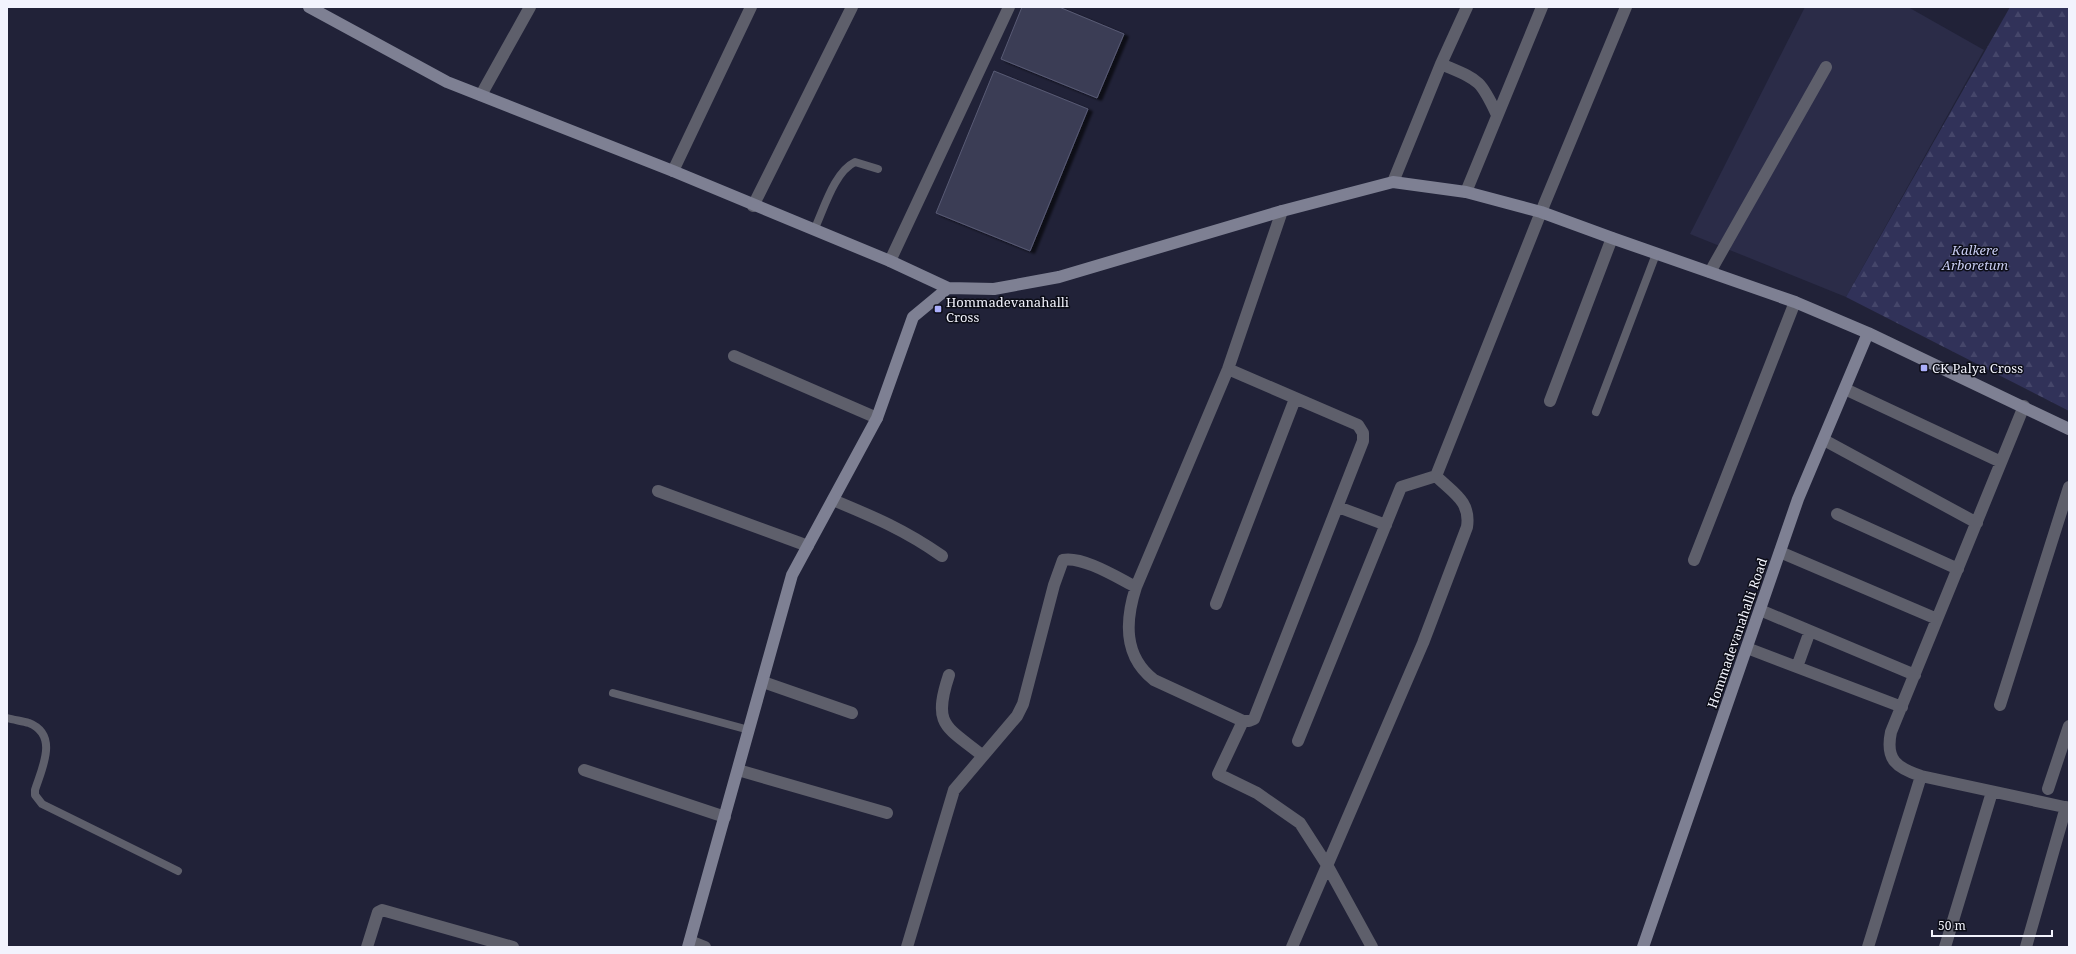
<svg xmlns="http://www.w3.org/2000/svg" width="2076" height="954" font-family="'Noto Serif',serif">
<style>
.built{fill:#2b2c48}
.forest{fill:url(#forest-firs)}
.building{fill:#3b3d55;stroke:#595b75;filter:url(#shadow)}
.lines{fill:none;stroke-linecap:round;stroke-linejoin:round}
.lane{stroke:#5e5f6b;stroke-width:8}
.street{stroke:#5e5f6b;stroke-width:12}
.secondary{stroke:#7e8093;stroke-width:12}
.poi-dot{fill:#abaffb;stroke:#0c0d17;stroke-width:1.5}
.labels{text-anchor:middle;stroke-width:3;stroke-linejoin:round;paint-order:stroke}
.park-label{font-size:13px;font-style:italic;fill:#c8ccf1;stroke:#0c0d17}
.poi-label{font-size:13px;fill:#f2f3fd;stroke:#0c0d17;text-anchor:start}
.street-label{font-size:13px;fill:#f2f3fd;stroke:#0c0d17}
</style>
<defs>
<pattern id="forest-firs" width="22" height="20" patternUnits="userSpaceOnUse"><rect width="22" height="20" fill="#313259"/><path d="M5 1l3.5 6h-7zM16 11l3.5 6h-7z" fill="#45466a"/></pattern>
<filter id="shadow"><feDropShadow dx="4.5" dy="2.5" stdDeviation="1" flood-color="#0009"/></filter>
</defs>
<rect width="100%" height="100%" fill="#212238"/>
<path class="built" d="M1805,7H1908L1984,50L1846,297L1690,234Z"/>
<path class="forest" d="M2010,7H2069V411L1846,297Z"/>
<path class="building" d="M1022,7H1059L1124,34L1097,98L1001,59Z
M994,71L1088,109L1030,251L936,213Z"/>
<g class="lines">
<path class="lane" d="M814,230C824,209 834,172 855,162L878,169
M1596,412L1656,254
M613,693L749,730
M7,718C14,720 22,721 29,723C59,735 42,768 35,790V795L42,804L178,871"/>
<path class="street" d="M1441,64C1478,80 1480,78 1497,115
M481,95L530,7
M673,171L751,7
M1393,182L1441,64L1467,7
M1466,192L1542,7
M753,206L852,7
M890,261L1009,7
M1710,272L1826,67
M734,356L877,418
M1228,369L1358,425L1363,433V441L1254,719L1249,721H1243L1154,680C1123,656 1125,621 1136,587L1228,369L1282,211
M1845,389L2001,462
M1550,401L1612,238
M2024,406L1891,732C1885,760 1897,768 1921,776L2069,808
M1824,440L1977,523
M1436,476L1541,212L1626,7
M658,491L808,546
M833,500C874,517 905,530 942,556
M1338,507L1386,525
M1837,514L1958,569
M1780,552L1937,619
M1694,560L1795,302
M1216,604L1295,399
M1760,610L1915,675
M1747,648L1902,707
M1797,667L1810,631
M949,675C932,726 946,726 983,756
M763,682L852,713
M2000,705L2069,487
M1243,721L1218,774L1257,793L1300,823L1327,865L1372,947
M1298,741L1401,487L1436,476
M584,770L725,817
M738,770L887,813
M2048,789L2069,726
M690,941L705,947
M367,947L378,912L382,910L513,947
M907,947L954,790L1017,716L1023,704L1054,585L1063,560C1083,556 1118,578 1136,587
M1292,947L1423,643L1467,527C1471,501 1453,493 1436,476
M1868,947L1921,776
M1945,947L1992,792
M2026,947L2066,807"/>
<path class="secondary" d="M309,7L447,82L673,171L890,261L948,288
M688,947L792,575L877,418L913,317L948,288L994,289L1059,277L1282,211L1393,182L1466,192L1541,212L1612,238L1795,302L1868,333L2069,429
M1643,947L1798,499L1868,333"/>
</g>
<g class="poi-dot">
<rect x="934" y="305" width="8" height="8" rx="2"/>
<rect x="1920" y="364" width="8" height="8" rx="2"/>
</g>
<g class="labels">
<g class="park-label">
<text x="1975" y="255">Kalkere<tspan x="1975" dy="15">Arboretum</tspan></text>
</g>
<g class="poi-label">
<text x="946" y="307">Hommadevanahalli<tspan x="946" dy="15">Cross</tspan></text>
<text x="1932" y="373">CK Palya Cross</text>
</g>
<g class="street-label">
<text transform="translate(1737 633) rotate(-71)" y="5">Hommadevanahalli Road</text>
</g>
</g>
<rect width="2076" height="954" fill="none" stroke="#f2f3fd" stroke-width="16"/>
<path d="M1932 930v6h120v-6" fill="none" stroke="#f2f3fd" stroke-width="2"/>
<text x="1938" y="930" font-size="12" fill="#f2f3fd" stroke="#0c0d17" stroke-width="3" paint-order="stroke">50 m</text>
</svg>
